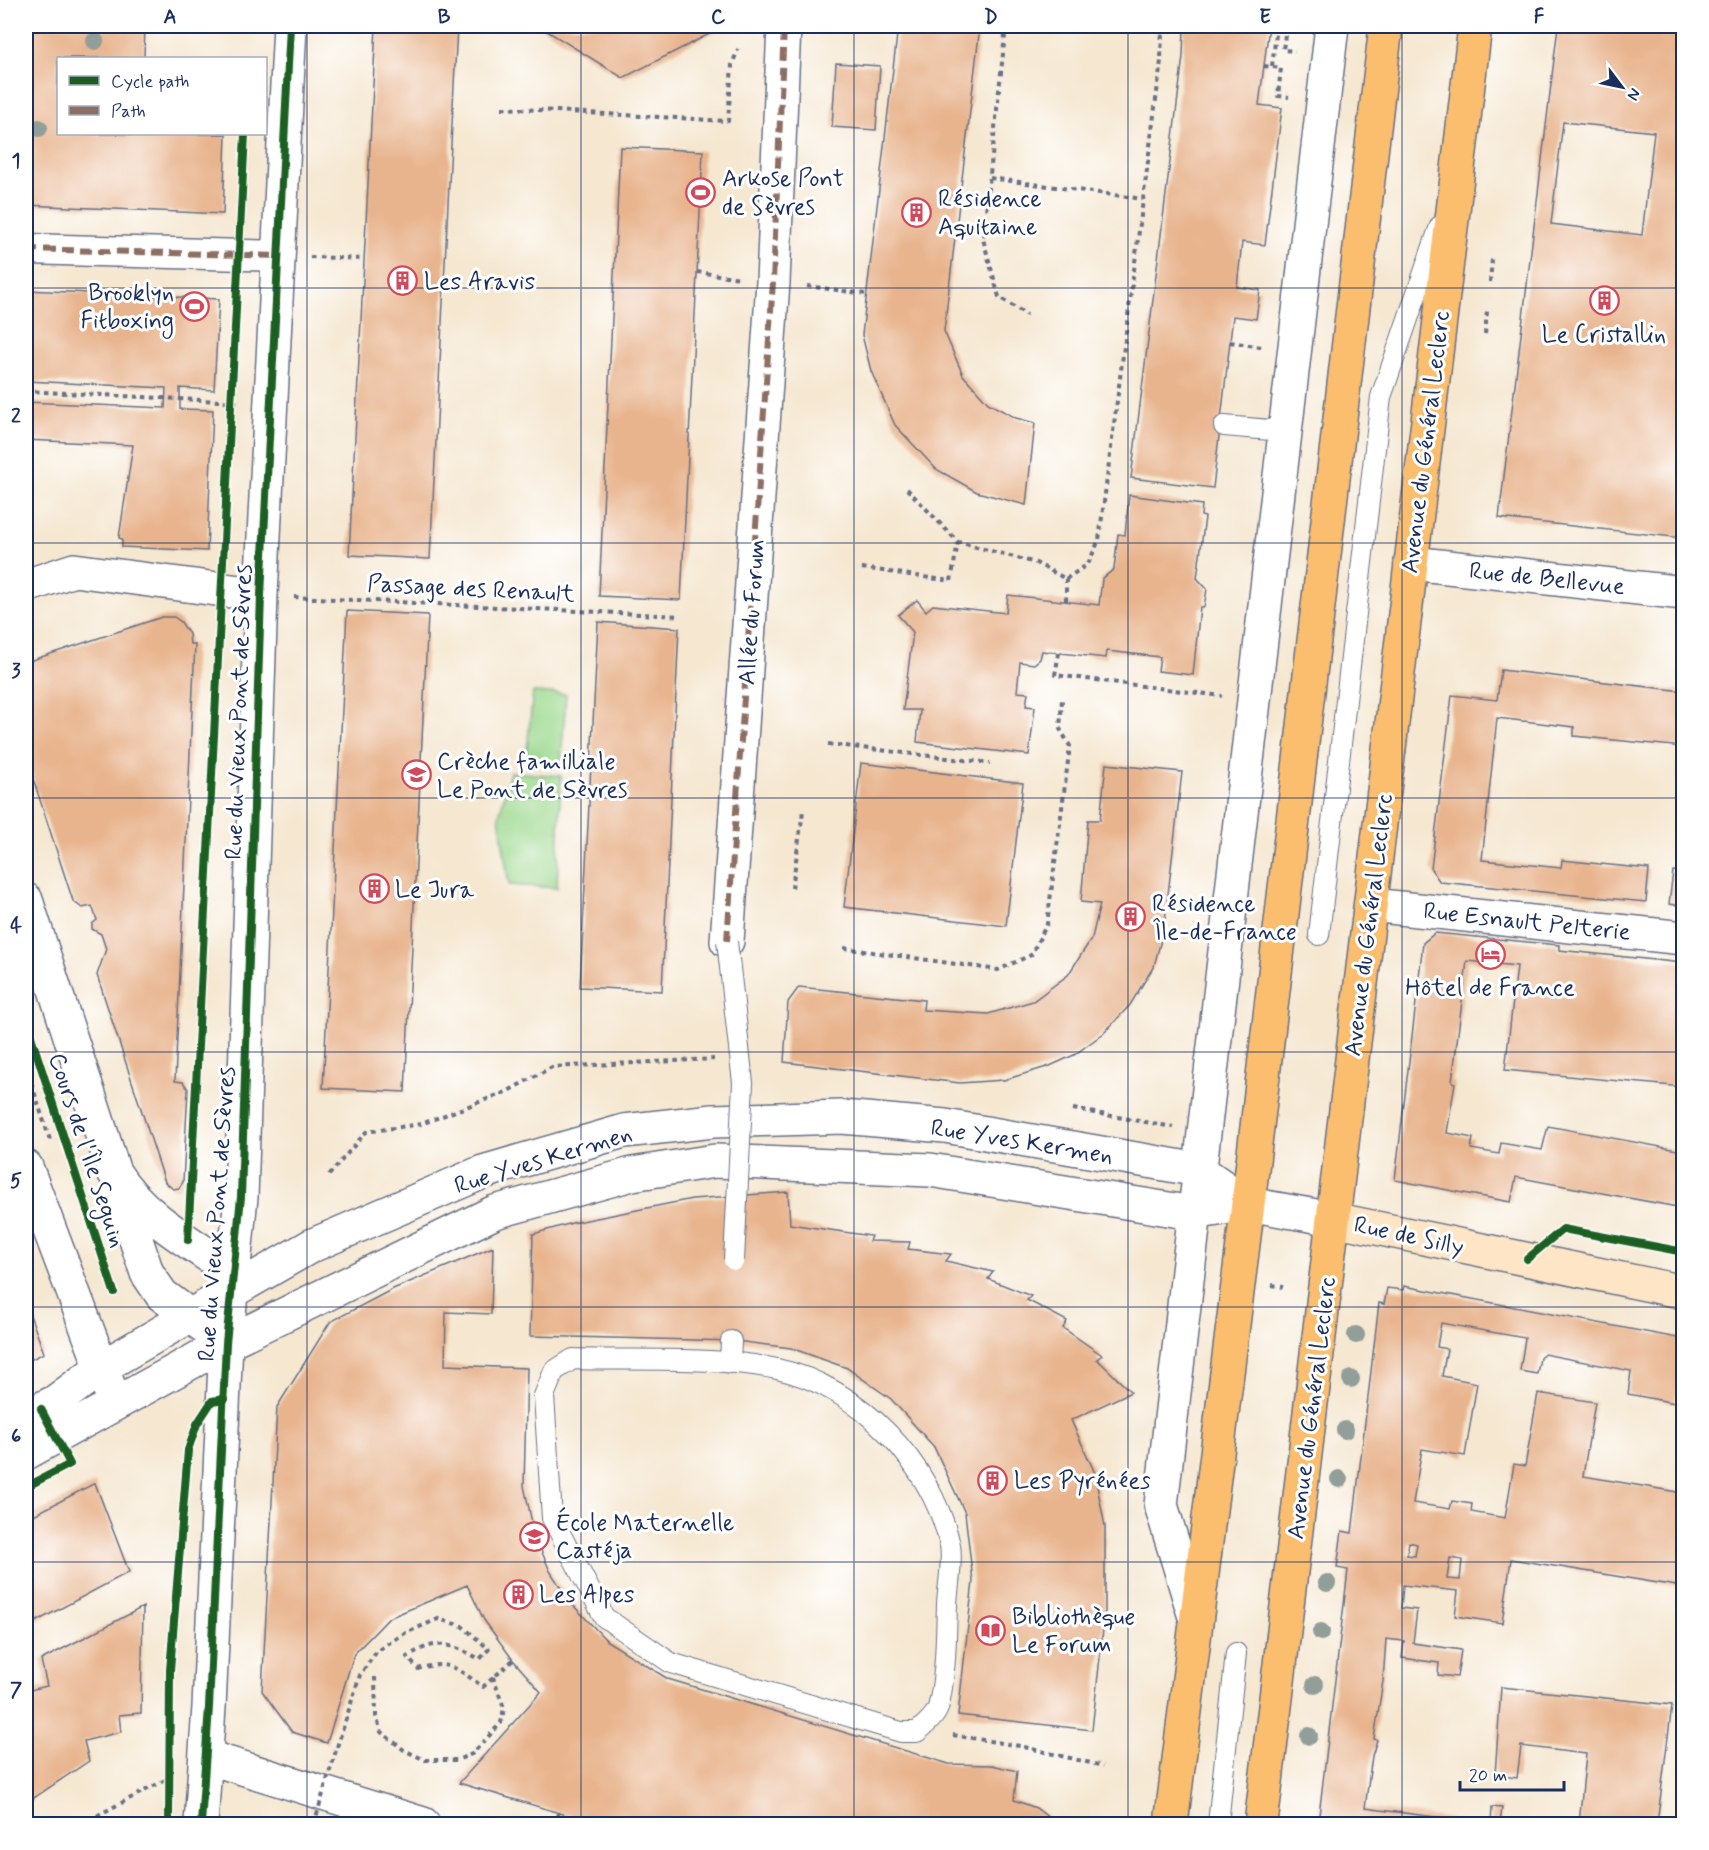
<svg xmlns="http://www.w3.org/2000/svg" width="1709" height="1850" font-family="Mynerve,sans-serif">
<style>
.green{fill:#9bd88c;stroke:#5b8475;stroke-width:1.5}
.building{fill:#e8b48d;fill-rule:evenodd}
.lines{fill:none;stroke-linecap:round;stroke-linejoin:round}
.service-casing{stroke:#676f86;stroke-width:22}
.pedestrian-casing{stroke:#676f86;stroke-width:33}
.minor-casing{stroke:#676f86;stroke-width:36}
.tertiary-casing{stroke:#676f86;stroke-width:36}
.secondary-casing{stroke:#676f86;stroke-width:36}
.primary-casing{stroke:#676f86;stroke-width:36}
.path{stroke:#676f86;stroke-width:4;stroke-dasharray:4.5 4.5;stroke-linecap:butt}
.service{stroke:#fff;stroke-width:20}
.pedestrian{stroke:#fff;stroke-width:30}
.minor{stroke:#fff;stroke-width:33}
.tertiary{stroke:#fff;stroke-width:33}
.secondary{stroke:#fde5c5;stroke-width:33}
.primary{stroke:#fbbe6e;stroke-width:33}
.service-bridge-casing{stroke:#676f86;stroke-width:22;stroke-linecap:butt}
.path-bridge{stroke:#676f86;stroke-width:4;stroke-dasharray:4.5 4.5;stroke-linecap:butt}
.service-bridge{stroke:#fff;stroke-width:20}
.quiet{stroke:#8d6e63;stroke-width:6;stroke-dasharray:12 6;stroke-linecap:butt}
.cycleway-casing{stroke:#fff;stroke-width:11}
.cycleway{stroke:#1b5e20;stroke-width:8}
.tree{fill:#929e99}
.grid{fill:none;stroke:#1b2f5e;stroke-width:1.5;stroke-opacity:0.55}
.labels{text-anchor:middle;stroke-width:6;stroke-linejoin:round;paint-order:stroke}
.poi-label{font-size:24px;fill:#1b2f5e;stroke:#fff;text-anchor:start}
.street-label{font-size:24px;fill:#1b2f5e;stroke:#fff}
.neatline{fill:none;stroke:#1b2f5e;stroke-width:2}
.grid-label{font-size:20px;text-anchor:middle;font-weight:bold;fill:#1b2f5e}
</style>
<rect width="100%" height="100%" fill="#fff"/>
<filter id="ink" filterUnits="userSpaceOnUse"><feTurbulence type="fractalNoise" baseFrequency=".0167" numOctaves="2"/><feDisplacementMap in="SourceGraphic" scale="12" xChannelSelector="R" yChannelSelector="G"/><feConvolveMatrix kernelMatrix="1 2 1 2 8 2 1 2 1" color-interpolation-filters="sRGB"/></filter>
<filter id="wash" filterUnits="userSpaceOnUse"><feTurbulence type="fractalNoise" baseFrequency=".008" numOctaves="4" result="noise"/><feDisplacementMap in="SourceGraphic" scale="24" xChannelSelector="R" yChannelSelector="G"/><feGaussianBlur stdDeviation="1.35" result="paint"/><feColorMatrix in="noise" values="0 0 0 0 0 0 0 0 0 0 0 0 0 0 0 0 0 1.4 0 .05"/><feComposite in="paint" operator="in"/></filter>
<g filter="url(#wash)">
<rect width="100%" height="100%" fill="#f5e7d0"/>
<path class="green" d="M533,692L566,694L561,763L526,760Z
M510,772L561,776L557,888L509,885L499,816Z"/>
<g id="blocks">
<path class="building" d="M26,26H145L144,58H58V134H226L223,214L26,205Z
M376,26H457L430,559L349,555Z
M539,26H725L623,78Z
M898,26H980L944,331L963,375L988,403L1016,418L1035,423L1026,505L977,492L936,469L895,425L871,371L862,335Z
M1184,26H1269L1259,105L1282,108L1265,245L1242,242L1237,287L1260,290L1256,319L1233,316L1213,488L1131,478L1183,56Z
M1558,26H1683V538L1499,518ZM1563,122L1654,132L1642,235L1551,224Z
M836,63L880,66L876,130L832,127Z
M620,147L703,151L681,600L599,596Z
M26,290L219,299L214,390L180,388V409L213,410L207,551L122,547V539L119,538L133,445L26,440V402L165,408L166,388L26,381Z
M1129,495L1202,505L1201,516L1205,517L1197,578L1207,589L1204,607H1200L1193,675L1158,671L1160,657L1107,651L1106,658L1042,651L1040,659L1034,664L1020,662L1017,692L1028,693L1026,706L1035,707L1029,755L917,742L920,710H903L913,632L898,615L917,600L926,611L933,605L1006,613L1008,595L1099,605L1102,579L1114,569L1118,534L1125,535Z
M347,611L428,615L405,1092L323,1088Z
M162,617H174L181,622L189,634L190,644H195L175,1081L183,1082L188,1089L183,1182L179,1188L173,1189L165,1182L97,975L106,949L101,934L92,929V924L97,920L92,906L82,908L73,901L26,757V662Z
M598,622L679,628L662,991L580,987Z
M1501,670L1683,691V747L1574,736V727L1497,718L1482,860L1561,868L1562,860L1649,869L1646,902L1440,882L1431,869L1452,695L1497,700Z
M861,763L1023,783L1006,926L844,907Z
M1106,764L1182,772L1164,929L1154,966L1130,1005L1104,1033L1074,1055L1050,1066L1004,1080L960,1083L784,1062L788,1002L799,987L924,1000L923,1010L988,1014L1033,1001L1068,975L1092,938L1100,904L1081,902L1088,820H1100Z
M1673,871L1683,872V906L1669,904Z
M1435,933L1559,945V950L1683,963V1087L1505,1070L1517,966L1467,961L1452,1082L1455,1083L1447,1133L1473,1138L1471,1149L1499,1154L1501,1143L1542,1150L1548,1126L1683,1151V1208L1516,1177L1511,1202L1395,1180L1423,943Z
M788,1192L790,1224L871,1236L869,1241L910,1242L908,1249L951,1254L946,1261L993,1272L988,1279L1031,1296L1027,1300L1067,1321L1063,1328L1102,1355L1097,1359L1131,1392L1071,1420L1094,1471L1105,1526V1611L1092,1730L958,1715L973,1581L965,1513L934,1447L891,1399L847,1368L791,1348L736,1341L530,1336L533,1234L572,1223L692,1199Z
M493,1247L491,1314L446,1312L445,1365L527,1368L524,1486L535,1536L550,1571L570,1602L607,1641L668,1679L949,1764L992,1765L1017,1771L1014,1800L1036,1808L1057,1824H596L459,1783L541,1692L513,1660L484,1620L467,1585L389,1618L354,1654L327,1743L292,1732L262,1691L277,1407L330,1322L393,1289Z
M1404,1286L1683,1339V1384L1679,1383L1675,1403L1628,1394L1631,1371L1544,1354L1540,1358L1537,1374L1520,1371L1525,1338L1441,1323L1437,1347L1447,1349L1442,1376L1477,1383L1465,1456L1422,1449L1413,1503L1450,1509L1452,1501L1472,1504L1471,1512L1505,1518L1514,1464L1525,1466L1538,1393L1595,1402L1583,1476L1683,1493V1587L1511,1559L1502,1623L1455,1616L1458,1591L1403,1585L1401,1608L1417,1610L1413,1643L1461,1650L1457,1677L1438,1675L1439,1663L1402,1658L1404,1641L1386,1639L1383,1681L1374,1739L1377,1740L1372,1756L1365,1808L1459,1820V1824H1318L1348,1570L1337,1568L1342,1531L1352,1533L1379,1303L1384,1304L1387,1288L1403,1290ZM1409,1542L1417,1544L1415,1556L1407,1555ZM1450,1558L1462,1560L1460,1580L1447,1579Z
M26,1304L44,1353L26,1362Z
M95,1483L129,1572L26,1627V1519Z
M143,1607L141,1713L119,1715L121,1732L84,1741L89,1761L26,1803V1691L47,1686L41,1660Z
M1501,1687L1672,1705L1657,1824H1579L1586,1754L1521,1746L1517,1778L1495,1775Z
M1492,1807L1502,1808L1500,1824L1491,1823Z"/>
</g>
</g>
<g filter="url(#ink)">
<use href="#blocks" fill-opacity="0" stroke="#676f86" stroke-width="1.5"/>
<g class="lines">
<defs>
<path id="service" d="M1224,426L1283,431
M1319,935L1381,397L1440,226
M573,1359C637,1361 715,1356 777,1369C859,1386 932,1464 950,1545C953,1562 948,1586 947,1604C946,1636 946,1677 938,1708C935,1717 925,1725 917,1732H901L671,1663L604,1617L552,1518L544,1396L554,1371Z
M730,1363L731,1341
M1218,1824L1236,1653"/>
<path id="pedestrian" d="M26,249L279,256"/>
<path id="minor" d="M1411,563L1684,593
M26,586L74,570L261,595
M26,900L114,1172C142,1217 190,1242 233,1272
M1371,905L1684,938
M727,941L773,282L784,26
M26,1167L115,1403
M119,1188L147,1273L162,1295L205,1327
M26,1416L55,1402L102,1367L231,1292
M26,1453L226,1343
M1196,1620L1161,1505L1332,26
M207,1757L423,1824
M201,1824L209,1707L226,1343L241,1197L261,595L290,26"/>
<path id="tertiary" d="M231,1292L311,1246L483,1172L624,1131L713,1121L842,1117L945,1126L1199,1170L1248,1204
M226,1343L495,1212L632,1174L715,1161L930,1170L1193,1213L1248,1204L1333,1219"/>
<path id="secondary" d="M1333,1219L1684,1292"/>
<path id="primary" d="M1171,1824L1248,1204L1386,26
M1261,1824L1475,26"/>
</defs>
<use href="#service" class="service-casing"/>
<use href="#pedestrian" class="pedestrian-casing"/>
<use href="#minor" class="minor-casing"/>
<use href="#tertiary" class="tertiary-casing"/>
<use href="#secondary" class="secondary-casing"/>
<use href="#primary" class="primary-casing"/>
<path class="path" d="M1006,26L983,239L999,297L1027,315
M1286,26L1283,50L1295,51
M1264,66L1281,68L1278,96L1289,97
M1272,66L1277,26
M502,108L728,121L732,65L738,49
M990,178L1143,199
M310,257L363,259
M697,272L740,278
M1490,282L1492,259
M807,286L866,294
M1485,334L1487,311
M1230,342L1262,347
M26,391L238,402
M907,489L958,542L1036,563L1066,579
M862,568L951,581L958,542
M1066,579L1088,564L1099,540L1161,61L1162,26
M294,597L680,616
M1066,601V579
M1059,653L1055,675L1222,696
M828,744L990,763
M792,888L803,811
M844,948L998,970L1031,955L1047,924L1070,746L1060,729L1062,700
M26,1067L51,1143
M1073,1109L1173,1127
M329,1175L366,1132L421,1124L506,1092L552,1067L714,1059
M1272,1285L1283,1287
M375,1677L376,1716L381,1732L404,1750L425,1760H457L472,1754L501,1723L504,1708L493,1677
M953,1735L1020,1746L1103,1766
M337,1747L360,1675L377,1651L401,1635L438,1619L462,1626L489,1649L480,1659C450,1644 437,1637 407,1657L418,1669C449,1659 458,1669 483,1687L513,1660
M81,1824L171,1777
M551,1824L559,1813"/>
<use href="#service" class="service"/>
<use href="#pedestrian" class="pedestrian"/>
<use href="#minor" class="minor"/>
<use href="#tertiary" class="tertiary"/>
<use href="#secondary" class="secondary"/>
<use href="#primary" class="primary"/>
<defs>
<path id="service-bridge" d="M727,941L743,1083L734,1260"/>
</defs>
<use href="#service-bridge" class="service-bridge-casing"/>
<path class="path-bridge" d="M314,1824L337,1747"/>
<use href="#service-bridge" class="service-bridge"/>
<path class="quiet" d="M26,249L279,256
M727,941L773,282L784,26"/>
<defs>
<path id="cycleway" d="M26,1021L114,1292
M188,1240L245,134
M1527,1259L1563,1229L1684,1252
M26,1487L70,1464L41,1409
M169,1824L170,1670L188,1450L197,1424L212,1401L224,1399
M201,1824L209,1707L226,1343L241,1197L261,595L290,26"/>
</defs>
<use href="#cycleway" class="cycleway-casing"/>
<use href="#cycleway" class="cycleway"/>
</g>
<g class="tree">
<circle cx="95" cy="41" r="9"/>
<circle cx="39" cy="128" r="9"/>
<circle cx="1356" cy="1335" r="9"/>
<circle cx="1351" cy="1379" r="9"/>
<circle cx="1345" cy="1430" r="9"/>
<circle cx="1339" cy="1479" r="9"/>
<circle cx="1327" cy="1583" r="9"/>
<circle cx="1321" cy="1632" r="9"/>
<circle cx="1315" cy="1685" r="9"/>
<circle cx="1309" cy="1736" r="9"/>
</g>
</g>
<path class="grid" d="M307,26V1824M581,26V1824M854,26V1824M1128,26V1824M1402,26V1824M26,288H1684M26,543H1684M26,798H1684M26,1052H1684M26,1307H1684M26,1562H1684"/>
<defs>
<symbol id="stadium-ring" viewBox="-11 -11 22 22"><circle r="9.5" fill="#fff" stroke="#d1495b" stroke-width="1.5"/><path d="M0-5a6.5 5 0 1 0 0 10a6.5 5 0 1 0 0-10ZM-3.5-1.8h7v3.6h-7Z" fill="#d1495b"/></symbol>
<symbol id="building-ring" viewBox="-11 -11 22 22"><circle r="9.5" fill="#fff" stroke="#d1495b" stroke-width="1.5"/><path d="M-4-6H4V6H1V3H-1V6H-4ZM-2.5-4.3h1.7v1.8h-1.7ZM.8-4.3h1.7v1.8H.8ZM-2.5-1h1.7V.8h-1.7ZM.8-1h1.7V.8H.8Z" fill="#d1495b"/></symbol>
<symbol id="school-ring" viewBox="-11 -11 22 22"><circle r="9.5" fill="#fff" stroke="#d1495b" stroke-width="1.5"/><path d="M0-5L7-2L0 1L-7-2ZM-4 1L0 2.5L4 1V4Q0 6-4 4Z" fill="#d1495b"/></symbol>
<symbol id="hotel-ring" viewBox="-11 -11 22 22"><circle r="9.5" fill="#fff" stroke="#d1495b" stroke-width="1.5"/><path d="M-6-4.5h1.5V1H6V5H4.5V3h-9V5H-6ZM-4 0a1.8 1.8 0 1 1 3.6 0ZM.5 0V-2.5h3Q6-2.5 6 0Z" fill="#d1495b"/></symbol>
<symbol id="library-ring" viewBox="-11 -11 22 22"><circle r="9.5" fill="#fff" stroke="#d1495b" stroke-width="1.5"/><path d="M-6-4Q-3-5.5-.7-3.5V5Q-3 3-6 4ZM6-4Q3-5.5 .7-3.5V5Q3 3 6 4Z" fill="#d1495b"/></symbol>
</defs>
<g fill-rule="evenodd">
<use href="#stadium-ring" x="684" y="176" width="33" height="33"/>
<use href="#building-ring" x="900" y="196" width="33" height="33"/>
<use href="#building-ring" x="386" y="264" width="33" height="33"/>
<use href="#building-ring" x="1588" y="284" width="33" height="33"/>
<use href="#stadium-ring" x="178" y="290" width="33" height="33"/>
<use href="#school-ring" x="400" y="758" width="33" height="33"/>
<use href="#building-ring" x="358" y="872" width="33" height="33"/>
<use href="#building-ring" x="1114" y="900" width="33" height="33"/>
<use href="#hotel-ring" x="1474" y="938" width="33" height="33"/>
<use href="#building-ring" x="976" y="1464" width="33" height="33"/>
<use href="#school-ring" x="518" y="1520" width="33" height="33"/>
<use href="#building-ring" x="502" y="1578" width="33" height="33"/>
<use href="#library-ring" x="974" y="1614" width="33" height="33"/>
</g>
<g class="labels">
<g class="poi-label">
<text x="722" y="186">Arkose Pont<tspan x="722" dy="28">de Sèvres</tspan></text>
<text x="938" y="206">Résidence<tspan x="938" dy="28">Aquitaine</tspan></text>
<text x="424" y="289">Les Aravis</text>
<text x="174" y="300" text-anchor="end">Brooklyn<tspan x="174" dy="28">Fitboxing</tspan></text>
<text x="1604" y="342" text-anchor="middle">Le Cristallin</text>
<text x="437" y="769">Crèche familliale<tspan x="437" dy="28">Le Pont de Sèvres</tspan></text>
<text x="395" y="897">Le Jura</text>
<text x="1152" y="911">Résidence<tspan x="1152" dy="28">Île-de-France</tspan></text>
<text x="1490" y="995" text-anchor="middle">Hôtel de France</text>
<text x="1014" y="1488">Les Pyrénées</text>
<text x="556" y="1530">École Maternelle<tspan x="556" dy="28">Castéja</tspan></text>
<text x="539" y="1602">Les Alpes</text>
<text x="1012" y="1624">Bibliothèque<tspan x="1012" dy="28">Le Forum</tspan></text>
</g>
<g class="street-label">
<text transform="translate(1425 442) rotate(-83)" y="8">Avenue du Général Leclerc</text>
<text transform="translate(1547 578) rotate(6)" y="8">Rue de Bellevue</text>
<text transform="translate(471 588) rotate(3)" y="8">Passage des Renault</text>
<text transform="translate(751 612) rotate(-86)" y="8">Allée du Forum</text>
<text transform="translate(238 712) rotate(-88)" y="8">Rue du Vieux Pont de Sèvres</text>
<text transform="translate(1527 921) rotate(6)" y="8">Rue Esnault Pelterie</text>
<text transform="translate(1368 925) rotate(-83)" y="8">Avenue du Général Leclerc</text>
<text transform="translate(1022 1141) rotate(9)" y="8">Rue Yves Kermen</text>
<text transform="translate(88 1150) rotate(72)" y="8">Cours de l'Île Seguin</text>
<text transform="translate(543 1159) rotate(-17)" y="8">Rue Yves Kermen</text>
<text transform="translate(216 1214) rotate(-86)" y="8">Rue du Vieux Pont de Sèvres</text>
<text transform="translate(1409 1235) rotate(12)" y="8">Rue de Silly</text>
<text transform="translate(1311 1408) rotate(-83)" y="8">Avenue du Général Leclerc</text>
</g>
</g>
<rect width="1709" height="1850" fill="none" stroke="#fff" stroke-width="66"/>
<rect x="57" y="57" width="210" height="78" fill="#ffffff" stroke="#a4acbf" stroke-width="1.5"/>
<rect x="69" y="76" width="30" height="9" fill="#1b5e20" stroke="#a4acbf" stroke-width="1.5"/>
<text x="111" y="87" font-size="18" fill="#1b2f5e">Cycle path</text>
<rect x="69" y="106" width="30" height="9" fill="#8d6e63" stroke="#a4acbf" stroke-width="1.5"/>
<text x="111" y="117" font-size="18" fill="#1b2f5e">Path</text>
<g transform="translate(1622 87) rotate(122)" stroke="#ffffff" stroke-width="4.5" paint-order="stroke">
<path d="M0-4.5L10 22L0 15L-10 22Z" fill="#1b2f5e"/>
<text y="-9" font-size="16" font-weight="bold" text-anchor="middle" fill="#1b2f5e">N</text>
</g>
<path d="M1460 1781v9h104v-9" fill="none" stroke="#1b2f5e" stroke-width="3"/>
<text x="1469" y="1781" font-size="18" fill="#1b2f5e" stroke="#ffffff" stroke-width="4.5" paint-order="stroke">20 m</text>
<rect x="33" y="33" width="1643" height="1784" class="neatline"/>
<g class="grid-label">
<text x="170" y="23">A</text>
<text x="444" y="23">B</text>
<text x="718" y="23">C</text>
<text x="991" y="23">D</text>
<text x="1265" y="23">E</text>
<text x="1539" y="23">F</text>
<text x="16" y="167">1</text>
<text x="16" y="422">2</text>
<text x="16" y="677">3</text>
<text x="16" y="932">4</text>
<text x="16" y="1187">5</text>
<text x="16" y="1442">6</text>
<text x="16" y="1696">7</text>
</g>
</svg>
